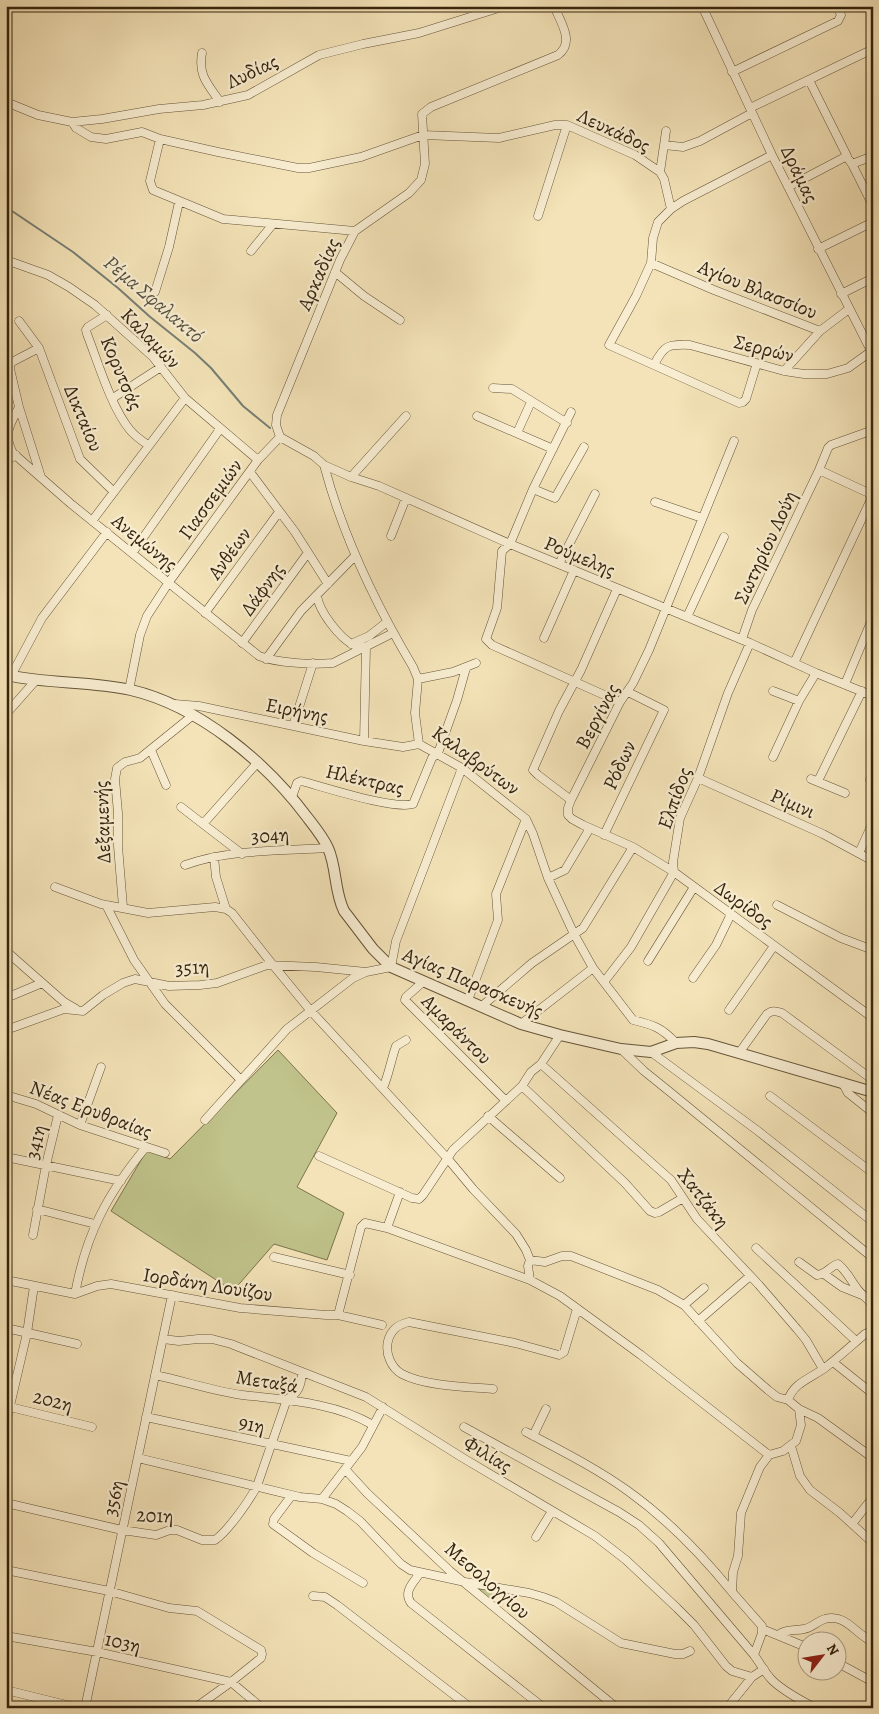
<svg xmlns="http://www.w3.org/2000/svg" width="879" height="1714" font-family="Alegreya,serif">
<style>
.green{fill:#c0c38b;stroke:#7a744c}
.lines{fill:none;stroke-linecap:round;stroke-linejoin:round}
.stream{stroke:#767f75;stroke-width:2}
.minor-casing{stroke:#655438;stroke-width:9}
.tertiary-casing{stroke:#655438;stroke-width:12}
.minor{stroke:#f8edd1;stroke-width:8}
.tertiary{stroke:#f8edd1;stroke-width:10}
.labels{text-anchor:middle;stroke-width:4.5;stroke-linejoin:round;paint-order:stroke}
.street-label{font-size:20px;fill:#35240d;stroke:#f8edd1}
.water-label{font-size:21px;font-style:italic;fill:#565141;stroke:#f8edd1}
</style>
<rect width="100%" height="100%" fill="#f4e3b8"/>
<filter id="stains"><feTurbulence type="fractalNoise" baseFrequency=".004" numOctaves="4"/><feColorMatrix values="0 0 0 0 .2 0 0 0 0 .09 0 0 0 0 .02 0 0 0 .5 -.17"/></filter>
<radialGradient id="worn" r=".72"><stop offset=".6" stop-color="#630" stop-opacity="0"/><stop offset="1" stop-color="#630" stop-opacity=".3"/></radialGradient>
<path class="green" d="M278,1050L337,1113L297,1187L344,1213L327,1260L274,1244L233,1291L111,1211L147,1150L170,1159Z
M474,1588L500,1592L492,1602Z"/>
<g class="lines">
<path class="stream" d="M6,207L73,252L118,288L149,316L195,353L211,368L243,406L270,428"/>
<defs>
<path id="minor" d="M702,6L772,155L873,355
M202,53C198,76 208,84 220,102
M732,72L838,21L841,15L837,6
M6,102L38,115L72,122L102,119L159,109L203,105L248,95L319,55L363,44L419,33L505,6
M750,108L873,49
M72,122L76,128L91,137L106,139L142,132L160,139L218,152L298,168H309L361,157L423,135L499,138L555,125H567L635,155L660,172L664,179L671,209L658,222L653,238L651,263L636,296L609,345L739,403L743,402L746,399L757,363
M160,139L150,181L153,190L223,219L355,231
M664,145L666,131
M849,160L852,164L873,156
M852,164L873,206
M660,172L664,145L683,147L700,141L752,113
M788,187L847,156L809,80
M671,209L683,201L772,155
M538,216L567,125
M818,249L873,222
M251,251L273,224
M6,260L48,275L69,287L95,305L153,357L185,398L258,460
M651,263L714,290L820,331
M335,272L364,296L400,320
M155,292L169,247L179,202
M841,294L873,278
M107,315L88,327L86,330L87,334C98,362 111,407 130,430C135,436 142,441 148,445
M19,321L39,348L80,459L114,492
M39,348L12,362L10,365V369L19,407L41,477
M654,365C664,345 668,344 690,345L784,371L804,374H827L848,368L873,350
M784,371L820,331L849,309
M493,388L512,389L567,423
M113,398L161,367
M571,412L533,489L510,544L502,551L497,608L486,639L492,645L620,702
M477,416L553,449
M517,433L531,402
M280,437L314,456L324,465L351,477L379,486L510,544L750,643L816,673L873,696
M280,437L276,425L277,415L340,260L355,231L409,193L421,180L425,164L422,114L431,107L558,55C575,42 561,23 554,6
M734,441L649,650L633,683L620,702L571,800L568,808V815L572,819L583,825L633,847L674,872L873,1018
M6,447L70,503L259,656C277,663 314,665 333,663L393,633
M12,451C3,433 11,423 19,407
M6,461L16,455
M324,465C343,537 375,603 413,667L418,679L415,713L419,744
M819,470L873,495
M250,472L295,532L328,584
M351,477L406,416
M533,489L555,498L584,447
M655,502L702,518
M92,521L185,398
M391,536L406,498
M133,552L220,429
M559,564L595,494
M317,595C318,610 340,639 354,645C358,646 362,647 366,647L364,741
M205,613L279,512
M687,617L724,537
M544,638L574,570
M742,639L752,610L819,470L828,448L831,445L873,430
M242,643L307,554
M351,644L369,636L387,622
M266,659L301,611L355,556
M794,663L873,495
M11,676L42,618L107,532
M418,679L453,672L476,663
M845,684L873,617
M129,690L140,635L147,616L169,582L258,460L280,437
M773,691L799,701
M175,704L199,706L364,741L403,747L419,744
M6,714L37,679
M293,726L313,663
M419,744L462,768L526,819L533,834L548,878L574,934L593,968L633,1020C653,1025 661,1027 676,1043
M151,750L166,785
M773,757L799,701L816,673
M698,778L823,834L873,861
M811,779L845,793
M870,780L873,775
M818,781L862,691
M292,797L297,783L301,781C324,787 394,810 413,804L432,758L438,753L457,700L466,668
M571,800L538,775L533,770L559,711L581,670L617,589
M181,807L203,824L258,762
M203,824L242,854
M604,835L664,710L628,692
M859,853L873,822
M214,857L216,877L226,909
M185,865C230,849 281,851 328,848
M548,878L565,870L590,828
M55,887L101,904L148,913L215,907L226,909L232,913L273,965L310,1010L448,1159L473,1189L516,1234L526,1250L530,1260L528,1266L530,1280
M106,905L134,960L165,1004L240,1079
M777,905L841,938L873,950
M123,907L118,846V813L115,779L117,768L125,762L140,758L192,716
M6,951L64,1002L76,1009
M648,961L694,887
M693,978L716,945L731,914
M424,981L406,997L405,1000L506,1101
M604,982L631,947L674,872L673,862L680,818L698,778L728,693L750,643
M6,998L42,983
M468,1000L498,920L496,894L526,819
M482,1006L532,963L583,928L633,847
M729,1010L774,946
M521,1024L593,968
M6,1030L64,1009L83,1011L103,995L123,983L135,979L169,986L200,985L217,983L267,965L316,967L366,972L391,967L396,941L462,768
M621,1049L644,1071L670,1092L873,1258
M651,1052L758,1131L873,1222
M739,1053L767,1014C772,1010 775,1011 782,1013L873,1080
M541,1064L671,1180L697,1219L759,1285L797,1329L806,1340L823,1369
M842,1082L848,1093L873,1113
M522,1086L625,1183L650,1211L655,1213L659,1212L683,1198
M383,1088C389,1074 391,1060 396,1046L406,1040
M6,1095L36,1104L80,1125L165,1153
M770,1096L873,1173
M488,1116L560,1178
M205,1120L287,1029L353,978L364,973
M80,1125L101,1067
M319,1156L412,1198L419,1199L423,1195L453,1150L522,1086L531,1072L541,1064L560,1035
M6,1157L121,1181
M37,1209L95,1224
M387,1228L400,1192
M33,1235L46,1165L58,1115
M756,1248L856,1341
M274,1257L350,1275
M530,1260L545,1262L562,1256H571L658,1290L684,1305L737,1363L768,1390L777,1397L788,1400L799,1409L801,1425L796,1441L783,1451L769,1455L760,1467L741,1513L738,1556L733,1572L732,1592L762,1626V1633L754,1655C760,1663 765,1673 772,1680C784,1692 801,1700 815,1708
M799,1262L817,1275C827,1274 830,1266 838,1264C847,1271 850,1279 856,1287C861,1295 868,1298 873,1306
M824,1274L842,1287L862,1295
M6,1280L75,1294L97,1286L111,1284L240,1308L326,1315H338L382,1325
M75,1294C86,1234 107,1194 146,1147
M684,1305L704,1288
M338,1315L361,1227L365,1223L387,1228L530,1280L560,1296L641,1355L769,1455
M698,1321L750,1276
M6,1328L77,1344
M163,1339L179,1341L198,1339H212L231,1344L366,1397L463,1458L595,1536L626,1560L677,1608L694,1625L726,1666L732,1671L752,1677
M833,1362L873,1394
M155,1375C184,1381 213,1391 242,1395C285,1400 334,1402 373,1425
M493,1389C468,1387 424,1386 402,1374C391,1368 385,1353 388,1341C391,1330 397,1325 409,1322L515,1343L559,1355L564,1352L577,1309
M788,1400C794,1382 812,1378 826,1367C839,1357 852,1345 865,1334L873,1330
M6,1406L92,1427
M799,1409L818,1418L873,1458
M146,1417L351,1461
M6,1423L27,1333L34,1286
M464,1427L619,1512L639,1525L659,1543L754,1655
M526,1432C560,1450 596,1468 628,1491C667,1519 702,1555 732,1592
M533,1436L546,1409
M791,1446L800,1476L810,1490L840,1513L873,1543
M138,1458L300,1497L322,1499L336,1504L347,1511L360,1521L401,1564L410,1570L465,1582L529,1593L543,1597L556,1602L621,1643L675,1654H683L690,1651
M345,1469L367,1493L450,1571L617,1708
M292,1495L274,1519L273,1524L313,1553L363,1583
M322,1499L362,1447L383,1407
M6,1503L122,1530L156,1535L170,1530H177L202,1540H215C228,1531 249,1501 257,1486L287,1399C299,1393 301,1385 302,1373
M852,1524L873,1497
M536,1537L552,1511
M6,1570L109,1591L169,1608L197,1611L261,1650L262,1654L261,1658L231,1682L195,1708
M420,1573C413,1583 403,1592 411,1603L544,1708
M313,1596L325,1597L337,1605L471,1708
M762,1629L806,1647
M778,1635C786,1629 794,1631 804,1629C812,1628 817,1621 825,1619C846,1613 856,1635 873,1642
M6,1636L97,1652L231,1682L262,1708
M836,1662L873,1682
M6,1690L79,1708
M85,1708L172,1295
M727,1708L752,1677L764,1669"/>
<path id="tertiary" d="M6,675C47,684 90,681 131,690C199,706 266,762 307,817C314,826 323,837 328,848C337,868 334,891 344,911L373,949L391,967L521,1024L560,1035L621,1049L651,1052L676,1043L694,1042L708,1044L873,1092"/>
</defs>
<use href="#minor" class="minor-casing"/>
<use href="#tertiary" class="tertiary-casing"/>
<use href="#minor" class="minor"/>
<use href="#tertiary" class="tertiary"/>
</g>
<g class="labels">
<g class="street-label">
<text transform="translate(252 71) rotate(-25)" y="7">Λυδίας</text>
<text transform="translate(614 130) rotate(25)" y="7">Λευκάδος</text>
<text transform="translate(800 174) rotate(64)" y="7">Δράμας</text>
<text transform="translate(318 274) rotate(-66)" y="7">Αρκαδίας</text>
<text transform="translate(758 289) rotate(22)" y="7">Αγίου Βλασσίου</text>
<text transform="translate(151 338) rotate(46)" y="7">Καλαμών</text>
<text transform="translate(764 348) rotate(14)" y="7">Σερρών</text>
<text transform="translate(122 373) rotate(67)" y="7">Κορυτσάς</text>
<text transform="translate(84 418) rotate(67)" y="7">Δικταίου</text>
<text transform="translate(210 499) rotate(-54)" y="7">Γιασσεμιών</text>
<text transform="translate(145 542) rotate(39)" y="7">Ανεμώνης</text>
<text transform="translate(765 547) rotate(-65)" y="7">Σωτηρίου Λούη</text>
<text transform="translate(229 553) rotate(-54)" y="7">Ανθέων</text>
<text transform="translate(580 556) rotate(23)" y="7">Ρούμελης</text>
<text transform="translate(262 589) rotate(-54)" y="7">Δάφνης</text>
<text transform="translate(297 710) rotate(11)" y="7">Ειρήνης</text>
<text transform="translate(597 716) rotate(-62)" y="7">Βεργίνας</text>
<text transform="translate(476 760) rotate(36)" y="7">Καλαβρύτων</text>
<text transform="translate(619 765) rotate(-65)" y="7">Ρόδων</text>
<text transform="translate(365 779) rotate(13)" y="7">Ηλέκτρας</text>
<text transform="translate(674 798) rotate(-70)" y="7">Ελπίδος</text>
<text transform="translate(793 803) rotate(24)" y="7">Ρίμινι</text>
<text transform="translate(102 822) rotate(-92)" y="7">Δεξαμενής</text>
<text transform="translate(270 835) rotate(-4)" y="7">304η</text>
<text transform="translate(744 904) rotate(36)" y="7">Δωρίδος</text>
<text transform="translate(192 967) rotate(-4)" y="7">351η</text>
<text transform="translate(473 982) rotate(23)" y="7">Αγίας Παρασκευής</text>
<text transform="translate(457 1029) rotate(45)" y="7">Αμαράντου</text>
<text transform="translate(91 1109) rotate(21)" y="7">Νέας Ερυθραίας</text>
<text transform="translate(35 1142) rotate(-77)" y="7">341η</text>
<text transform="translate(704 1198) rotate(52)" y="7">Χατζάκη</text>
<text transform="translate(208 1284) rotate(9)" y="7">Ιορδάνη Λουίζου</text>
<text transform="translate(267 1381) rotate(9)" y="7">Μεταξά</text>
<text transform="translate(53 1400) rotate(14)" y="7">202η</text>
<text transform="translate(252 1424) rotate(12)" y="7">91η</text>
<text transform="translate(488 1454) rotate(31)" y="7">Φιλίας</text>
<text transform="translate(113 1498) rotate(-78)" y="7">356η</text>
<text transform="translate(155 1515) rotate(2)" y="7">201η</text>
<text transform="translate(488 1580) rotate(41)" y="7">Μεσολογγίου</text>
<text transform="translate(123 1642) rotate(13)" y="7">103η</text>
</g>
<g class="water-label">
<text transform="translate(154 299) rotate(40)" y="7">Ρέμα Σφαλακτό</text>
</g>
</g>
<rect width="879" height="1714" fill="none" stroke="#f4e3b8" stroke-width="25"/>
<rect x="8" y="8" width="864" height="1699" fill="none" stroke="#35240d" stroke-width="2.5"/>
<rect x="12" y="12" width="854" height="1689" fill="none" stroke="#35240d"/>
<g transform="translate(822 1656) rotate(59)"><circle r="24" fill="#f8edd1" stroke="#aa9d83"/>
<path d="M0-4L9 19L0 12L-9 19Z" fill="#8f2418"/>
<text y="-8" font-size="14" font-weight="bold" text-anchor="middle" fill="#35240d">N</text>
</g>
<rect width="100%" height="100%" filter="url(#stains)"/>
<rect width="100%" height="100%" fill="url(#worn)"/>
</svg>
